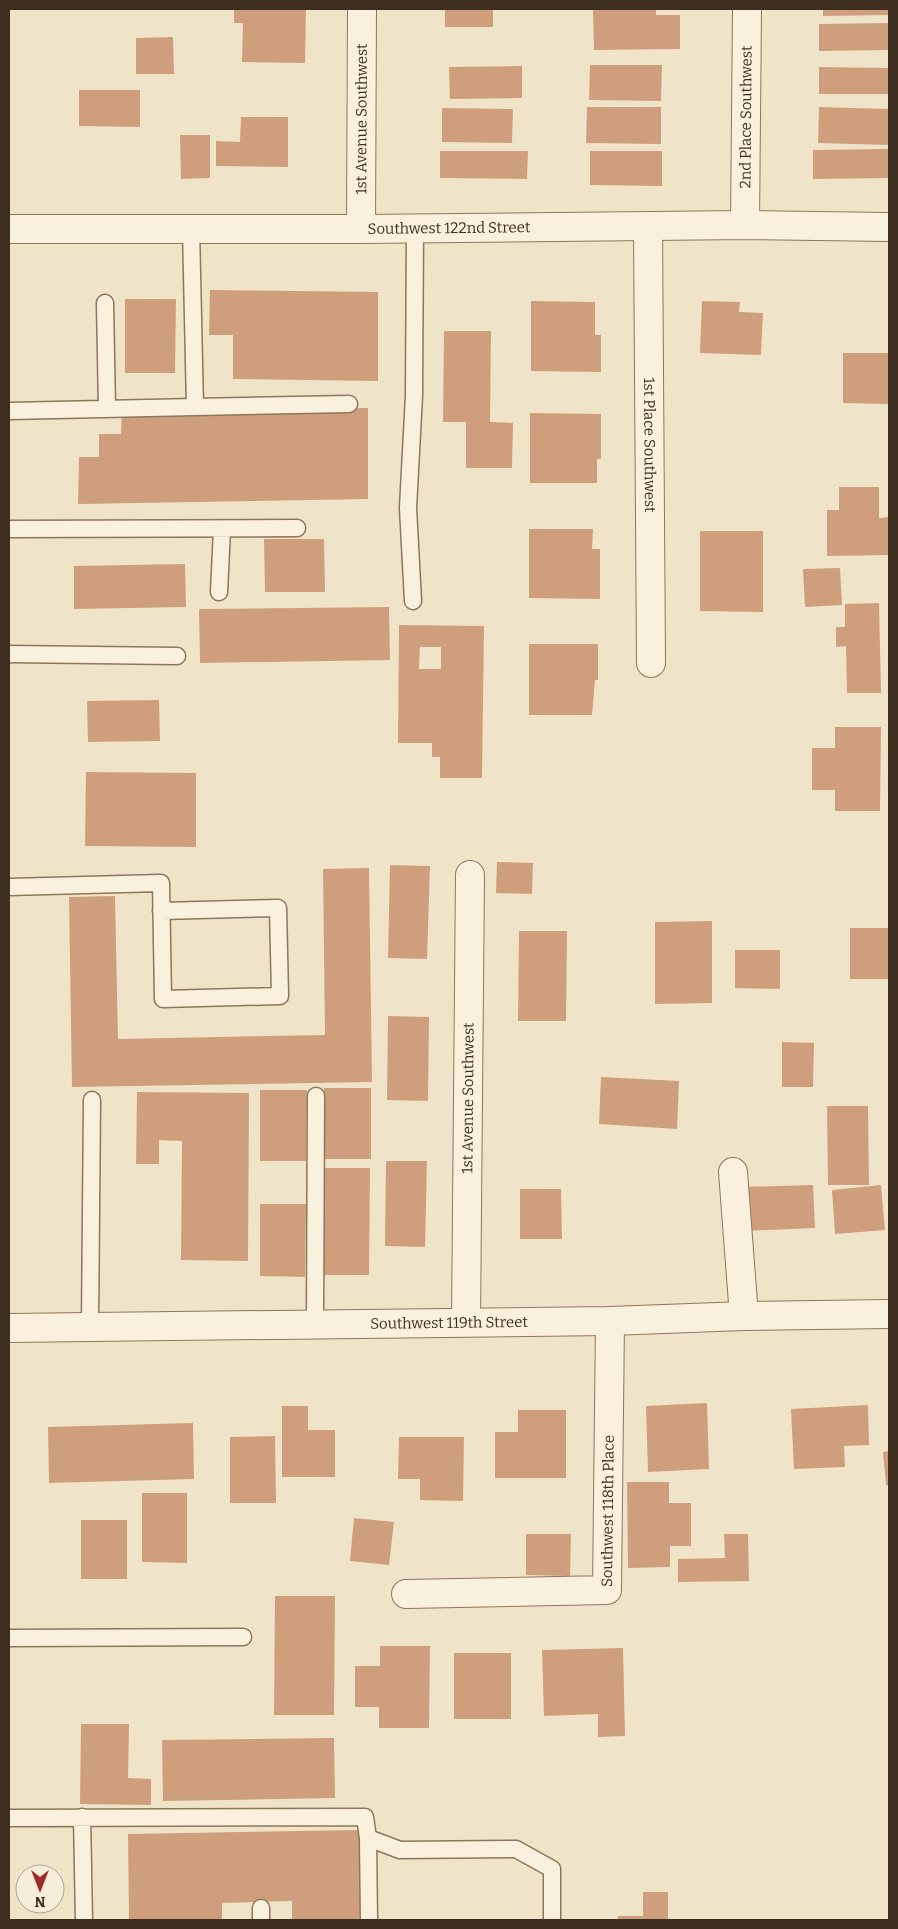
<svg xmlns="http://www.w3.org/2000/svg" width="898" height="1929" font-family="Bitter,serif">
<style>
.building{fill:#cf9f7d;fill-rule:evenodd}
.lines{fill:none;stroke-linecap:round;stroke-linejoin:round}
.service-casing{stroke:#8d765c;stroke-width:19}
.minor-casing{stroke:#8d765c;stroke-width:30}
.service{stroke:#faf1dc;stroke-width:16}
.minor{stroke:#faf1dc;stroke-width:28}
.labels{text-anchor:middle;stroke-width:4.5;stroke-linejoin:round;paint-order:stroke}
.street-label{font-size:15px;fill:#3d2e20;stroke:#f7eed8}
</style>
<rect width="100%" height="100%" fill="#f0e4c8"/>
<path class="building" d="M234,9H306L305,63L242,62L243,23H234Z
M445,9H493V27H445Z
M593,9H656V15H680V49L594,50Z
M823,9H889V15L823,16Z
M889,23V50L819,51V24Z
M173,37L174,74H136V38Z
M590,65H662L661,101L589,100Z
M522,66V98L450,99L449,67Z
M819,67L889,68V94H819Z
M79,90H140V127L79,126Z
M587,107H661V144L586,143Z
M819,107L889,109V145L818,143Z
M442,108L513,109L512,143L442,142Z
M241,117H288V167L216,166V141L240,142Z
M180,135H210V178L181,179Z
M889,149V178L813,179V150Z
M440,151H528L527,179L440,178Z
M590,151H662V186L590,185Z
M210,290L378,292V381L233,379V335H209Z
M125,299H176L175,373H125Z
M531,301L595,302V335H601V372L531,371Z
M702,301L740,302L739,312L763,313L761,355L700,353Z
M444,331H491L490,422L513,423L512,468H466V422H443Z
M843,353H889V404L843,403Z
M368,408V499L78,504L79,457H99V434H121L122,411Z
M530,413L601,414V459H597V483H530Z
M839,487H879V518L889,517V555L827,556V510H839Z
M529,529H593L592,549H600V599L529,598Z
M700,531H763V612L700,611Z
M264,539H324L325,592H265Z
M185,564L186,607L74,609V566Z
M840,568L842,605L805,607L803,569Z
M879,603L881,693H847L846,646L836,647V627H845V604Z
M389,607L390,660L200,663L199,609Z
M399,625L484,626L482,778H440V757H432V743H398ZM420,647H441V669H419Z
M529,644H598V680H595L592,715H529Z
M159,700L160,741L88,742L87,701Z
M835,727H881L880,811H835V790H812V748H835Z
M86,772L196,773V847L85,846Z
M497,862L533,863L532,894L496,893Z
M390,865L430,866L427,959L388,958Z
M369,868L372,1082L72,1087L69,897L115,896L118,1039L325,1035L323,869Z
M712,921V1003L655,1004V922Z
M850,928H889V979H850Z
M519,931H567L566,1021H518Z
M735,950H780V989L735,988Z
M388,1016L429,1017L428,1101L387,1100Z
M782,1042L814,1043L813,1087H782Z
M601,1077L679,1081L677,1129L599,1124Z
M324,1088H371V1159H323Z
M260,1090H307L306,1161H260Z
M137,1092L249,1093L248,1261L181,1260L182,1141L159,1140V1164H136Z
M827,1106H868L869,1185H828Z
M386,1161H427L425,1247L385,1246Z
M324,1168H370L369,1275H324Z
M813,1185L815,1228L742,1231L740,1187Z
M881,1185L885,1230L835,1234L832,1190Z
M520,1189H561L562,1239H520Z
M260,1204H306L305,1277L260,1276Z
M707,1403L709,1469L648,1472L646,1406Z
M868,1405L869,1445L844,1446L845,1467L794,1469L791,1409Z
M282,1406H308V1430H335V1477H282Z
M518,1410H566V1478H495V1432H518Z
M193,1423L194,1479L49,1483L48,1427Z
M275,1436L276,1503H230V1437Z
M399,1437H464L463,1501L420,1500V1479H398Z
M889,1451V1485H886L883,1452Z
M627,1482H669V1503H691V1546H670V1567L628,1568Z
M142,1493H187V1563L142,1562Z
M354,1518L394,1522L389,1565L350,1561Z
M81,1520H127V1579H81Z
M526,1534H571L570,1576L526,1575Z
M724,1534H748L749,1581L678,1582V1559L725,1558Z
M275,1596H335L334,1715H274Z
M380,1646H430L429,1728H379V1707H355V1666H380Z
M623,1648L625,1736L598,1737V1714L544,1716L542,1650Z
M454,1653H511V1719H454Z
M81,1724H129L128,1778L151,1779V1805L80,1804Z
M334,1738L335,1798L163,1801L162,1740Z
M360,1830L361,1920H292V1901L222,1903V1920H129L128,1834Z
M643,1892H668V1920H618V1916H643Z"/>
<g class="lines">
<defs>
<path id="service" d="M105,303L107,409
M195,407L349,404
M9,411L195,407L191,229
M9,529L297,528
M219,592L222,529
M413,601L408,508L414,395L415,228
M9,654L177,656
M9,887L161,883L163,999L280,996L278,908L161,911
M315,1324L316,1096
M90,1327L92,1100
M9,1638L243,1637
M82,1817L84,1920
M9,1818L365,1817L368,1838L400,1850L516,1849L552,1869V1920
M368,1838L369,1920
M261,1920V1908"/>
<g id="minor">
<path id="s1" d="M745,225L747,9"/>
<path id="s2" d="M648,226L651,663"/>
<path id="s3" d="M9,229H361L745,225L889,227"/>
<path id="s4" d="M361,229L362,9"/>
<path d="M733,1172L744,1316"/>
<path id="s5" d="M466,1322L470,875"/>
<path id="s6" d="M9,1328L610,1321L744,1316L889,1314"/>
<path id="s7" d="M406,1594L607,1590L610,1321"/>
</g>
</defs>
<use href="#service" class="service-casing"/>
<use href="#minor" class="minor-casing"/>
<use href="#service" class="service"/>
<use href="#minor" class="minor"/>
</g>
<g class="labels">
<g class="street-label">
<text dy="5" stroke="none"><textPath href="#s1" startOffset="108">2nd Place Southwest</textPath></text>
<text dy="5" stroke="none"><textPath href="#s4" startOffset="110">1st Avenue Southwest</textPath></text>
<text dy="5" stroke="none"><textPath href="#s3" startOffset="440">Southwest 122nd Street</textPath></text>
<text dy="5" stroke="none"><textPath href="#s2" startOffset="219">1st Place Southwest</textPath></text>
<text dy="5" stroke="none"><textPath href="#s5" startOffset="224">1st Avenue Southwest</textPath></text>
<text dy="5" stroke="none"><textPath href="#s6" startOffset="440">Southwest 119th Street</textPath></text>
<text dy="5" stroke="none"><textPath href="#s7" startOffset="280">Southwest 118th Place</textPath></text>
</g>
</g>
<rect width="898" height="1929" fill="none" stroke="#3d2e20" stroke-width="20"/>
<g transform="translate(40 1889) rotate(180)"><circle r="24" fill="#f7eed8" stroke="#ada18e"/>
<path d="M0-4L9 19L0 12L-9 19Z" fill="#9e2a2b"/>
<text y="-8" font-size="14" font-weight="bold" text-anchor="middle" fill="#3d2e20">N</text>
</g>
</svg>
